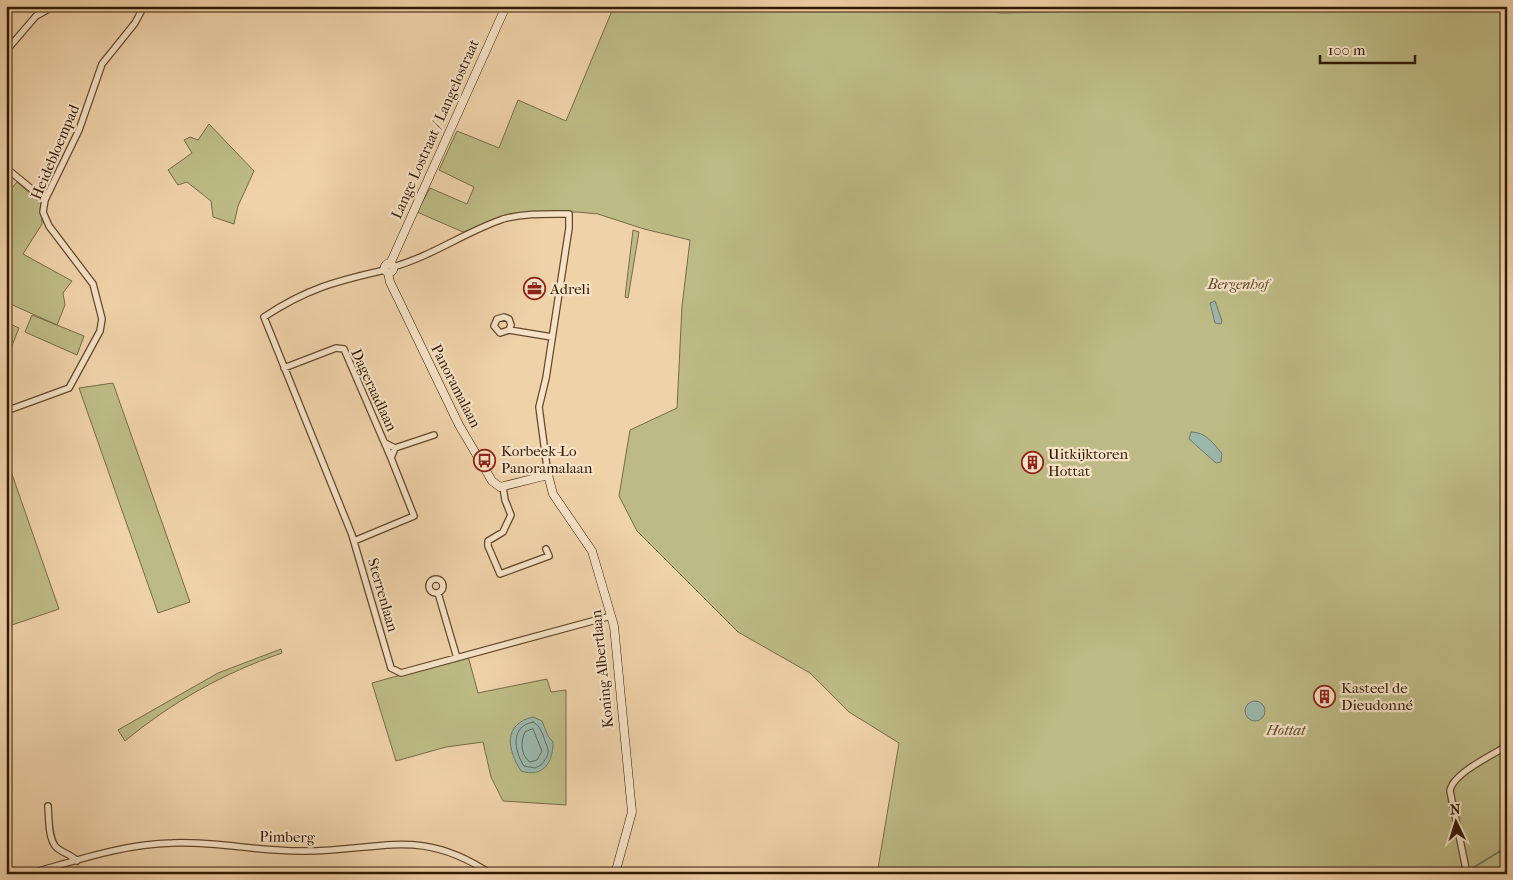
<svg xmlns="http://www.w3.org/2000/svg" width="1513" height="880" font-family="'IM FELL French Canon',serif">
<style>
.green{fill:#bdbb85;stroke:#786a44}
.water{fill:#9ab7ac;stroke:#717868}
.lines{fill:none;stroke-linecap:round;stroke-linejoin:round}
.shore{stroke:#666858;stroke-width:1}
.stream{stroke:#717868;stroke-width:2}
.street-casing{stroke:#62472c;stroke-width:8}
.secondary-casing{stroke:#331903;stroke-width:9}
.street{stroke:#f5e2c7;stroke-width:5.5}
.secondary{stroke:#f5e2c7;stroke-width:8}
.labels{text-anchor:middle;stroke-width:4.5;stroke-linejoin:round;paint-order:stroke}
.street-label{font-size:15px;fill:#331903;stroke:#f5e2c7}
.park-label{font-size:15px;font-style:italic;fill:#5c4a2a;stroke:#f5e2c7}
.poi-label{font-size:15px;fill:#331903;stroke:#f5e2c7;text-anchor:start}
</style>
<rect width="100%" height="100%" fill="#f0d2a9"/>
<filter id="stains"><feTurbulence type="fractalNoise" baseFrequency=".004" numOctaves="4"/><feColorMatrix values="0 0 0 0 .2 0 0 0 0 .09 0 0 0 0 .02 0 0 0 .5 -.17"/></filter>
<radialGradient id="worn" r=".72"><stop offset=".6" stop-color="#630" stop-opacity="0"/><stop offset="1" stop-color="#630" stop-opacity=".3"/></radialGradient>
<path class="green" d="M614,6H653L665,11L668,6H947L1001,13L1057,12L1101,6H1507V743L1450,781L1448,787L1465,874H877L899,743L849,712L810,673L738,632L637,531L619,496L630,430L677,408L682,306L690,240L644,229L598,214L577,212L518,214L463,232L417,212L430,188L467,204L474,187L439,170L457,131L499,148L518,100L566,121Z
M209,124L254,171L238,206L234,224L213,217L211,201L187,182L178,185L168,170L192,153L184,140L190,137L198,140Z
M17,182L41,203L42,224L23,254L72,281L63,293L65,305L57,325L6,302V195Z
M633,230L639,232L628,298L625,297Z
M32,315L84,336L77,355L25,332Z
M6,322L19,328L6,361Z
M113,383L190,602L158,613L79,388Z
M6,457L59,609L6,627Z
M281,649L282,653C224,673 172,702 125,741L118,730L218,673Z
M468,656L478,693L547,679L551,692L566,690V805L503,801L491,777L483,742L446,747L396,761L372,683Z
M1507,747V874H1468L1451,789L1458,779Z"/>
<path class="water" d="M1215,301L1222,321L1221,324L1215,323L1210,303Z
M1191,432C1205,432 1214,443 1222,454L1221,462L1216,463L1189,439Z
M1245 711a10 10 0 1 1 20 0a10 10 0 1 1-20 0Z
M533,717L542,721L548,736L553,742C553,763 543,778 521,771C507,749 503,724 533,717Z"/>
<g class="lines">
<path class="shore" d="M533,722C539,725 540,729 543,735C547,749 553,751 541,765L535,768L524,766C514,751 510,726 533,722Z
M533,729L542,751L537,760L530,762C521,756 520,742 525,732Z"/>
<path class="stream" d="M1471,869L1507,847"/>
<defs>
<path id="street" d="M6,51L36,16L54,6
M6,168L45,200
M393,267C432,256 465,232 503,219C524,213 547,214 569,214V228L546,378L539,407L548,475
M385,270C336,281 306,289 264,317L352,535L391,668L401,673L611,616
M509,330L511,325L509,319L504,317L497,319L494,326L500,333L509,330L552,337
M284,368L336,348L344,349L391,458L395,448L385,443
M6,411L69,388L100,331L102,319L93,284L49,226L43,212L45,200L79,130L102,64L135,23L144,6
M395,448L434,435
M503,487L505,500L511,515L503,532L488,541V546L500,574L549,556L546,549
M354,541L414,516L391,458
M429 586a7 7 0 1 1 14 0a7 7 0 1 1-14 0Z
M438,593L457,658
M48,806C49,817 48,839 56,847C62,853 71,854 77,861
M28,874C75,861 123,844 172,843C216,841 260,852 305,851C381,851 420,826 491,874
M1467,874L1450,791C1452,774 1492,755 1507,746"/>
<path id="secondary" d="M985,6H1062
M384.5 268a4.5 4.5 0 1 1 9 0a4.5 4.5 0 1 1-9 0Z
M390,264L506,6
M388,273L390,282L459,425L492,481L500,487L548,475L553,494L592,551L614,626L632,812L615,874"/>
</defs>
<use href="#street" class="street-casing"/>
<use href="#secondary" class="secondary-casing"/>
<use href="#street" class="street"/>
<use href="#secondary" class="secondary"/>
</g>
<defs>
<symbol id="office-ring" viewBox="-11 -11 22 22"><circle r="9.5" fill="#f5e2c7" stroke="#8f2418" stroke-width="1.5"/><path d="M-6-3h4V-5.5h4V-3h4V5H-6ZM-1-4.5V-3h2v-1.5ZM-6 0V1H6V0Z" fill="#8f2418"/></symbol>
<symbol id="bus-ring" viewBox="-11 -11 22 22"><circle r="9.5" fill="#f5e2c7" stroke="#8f2418" stroke-width="1.5"/><path d="M-5-6H5V4H4V6H2V4H-2V6H-4V4H-5ZM-3.5-4V0h7V-4ZM-3.5 1.2v1.5H-2V1.2ZM2 1.2v1.5H3.5V1.2Z" fill="#8f2418"/></symbol>
<symbol id="building-ring" viewBox="-11 -11 22 22"><circle r="9.5" fill="#f5e2c7" stroke="#8f2418" stroke-width="1.5"/><path d="M-4-6H4V6H1V3H-1V6H-4ZM-2.5-4.3h1.7v1.8h-1.7ZM.8-4.3h1.7v1.8H.8ZM-2.5-1h1.7V.8h-1.7ZM.8-1h1.7V.8H.8Z" fill="#8f2418"/></symbol>
</defs>
<g fill-rule="evenodd">
<use href="#office-ring" x="522" y="276" width="25" height="25"/>
<use href="#bus-ring" x="472" y="448" width="25" height="25"/>
<use href="#building-ring" x="1020" y="450" width="25" height="25"/>
<use href="#building-ring" x="1312" y="684" width="25" height="25"/>
</g>
<g class="labels">
<g class="street-label">
<text transform="translate(435 129) rotate(-66)" y="5">Lange Lostraat / Langelostraat</text>
<text transform="translate(55 152) rotate(-67)" y="5">Heidebloempad</text>
<text transform="translate(456 386) rotate(63)" y="5">Panoramalaan</text>
<text transform="translate(374 390) rotate(65)" y="5">Dageraadlaan</text>
<text transform="translate(383 595) rotate(74)" y="5">Sterrenlaan</text>
<text transform="translate(602 669) rotate(-96)" y="5">Koning Albertlaan</text>
<text transform="translate(287 837) rotate(1)" y="5">Pimberg</text>
</g>
<g class="park-label">
<text x="1238" y="289">Bergenhof</text>
<text x="1286" y="735">Hottat</text>
</g>
<g class="poi-label">
<text x="550" y="294">Adreli</text>
<text x="501" y="456">Korbeek-Lo<tspan x="501" dy="17">Panoramalaan</tspan></text>
<text x="1048" y="459">Uitkijktoren<tspan x="1048" dy="17">Hottat</tspan></text>
<text x="1341" y="693">Kasteel de<tspan x="1341" dy="17">Dieudonné</tspan></text>
</g>
</g>
<rect width="1513" height="880" fill="none" stroke="#f0d2a9" stroke-width="25"/>
<rect x="8" y="8" width="1498" height="865" fill="none" stroke="#331903" stroke-width="2.5"/>
<rect x="12" y="12" width="1488" height="855" fill="none" stroke="#331903"/>
<g transform="translate(1456 822) rotate(356)" stroke="#f5e2c7" stroke-width="4" paint-order="stroke">
<path d="M0-4L9 19L0 12L-9 19Z" fill="#331903"/>
<text y="-8" font-size="14" font-weight="bold" text-anchor="middle" fill="#331903">N</text>
</g>
<path d="M1320 55v8h95v-8" fill="none" stroke="#331903" stroke-width="2.5"/>
<text x="1328" y="55" font-size="15" fill="#331903" stroke="#f5e2c7" stroke-width="4" paint-order="stroke">100 m</text>
<rect width="100%" height="100%" filter="url(#stains)"/>
<rect width="100%" height="100%" fill="url(#worn)"/>
</svg>
